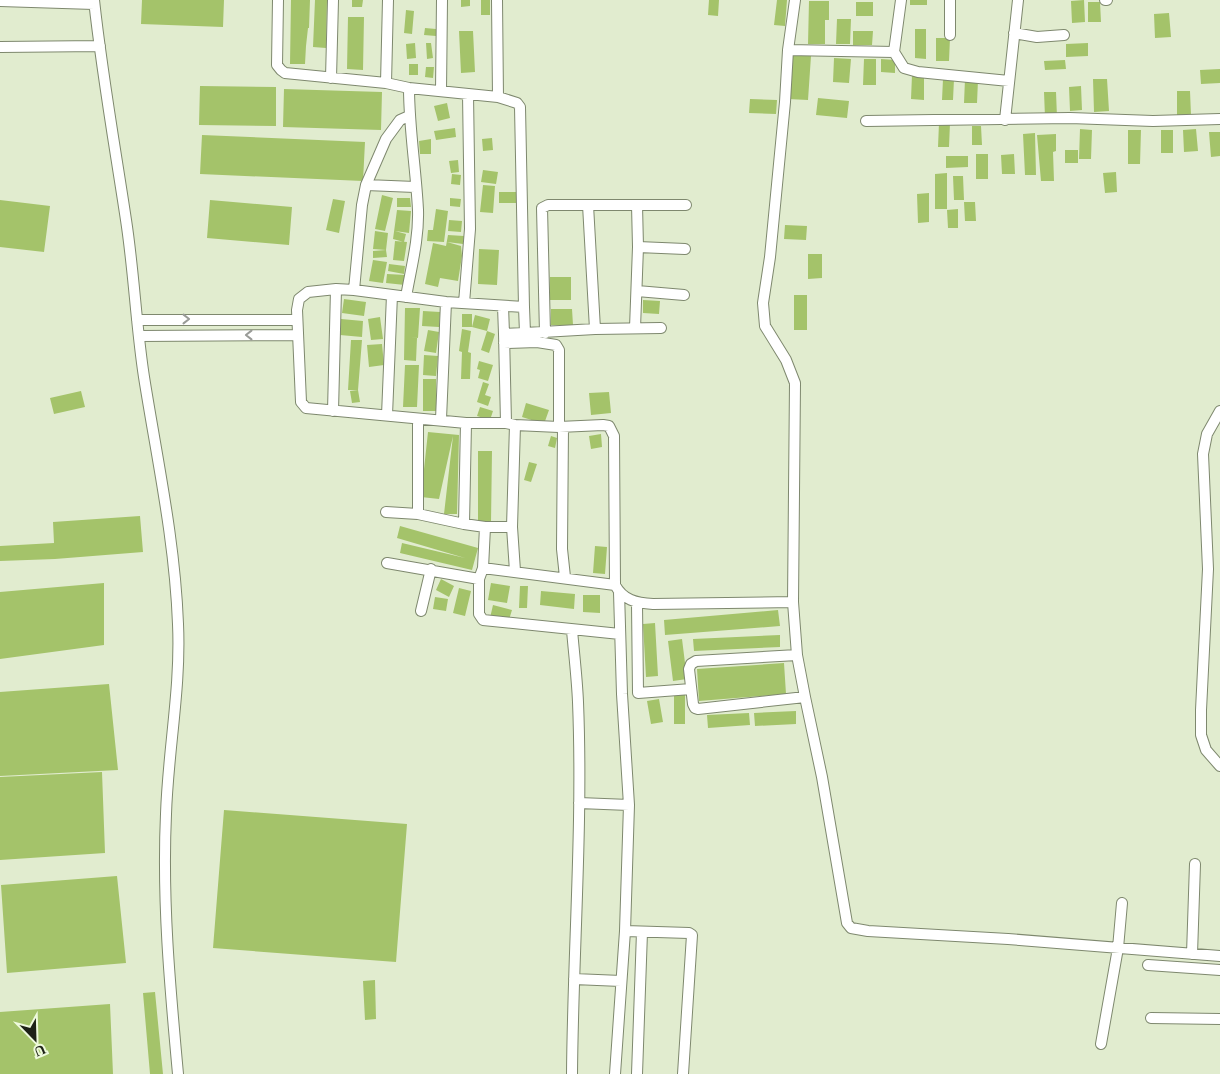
<svg xmlns="http://www.w3.org/2000/svg" width="1220" height="1074" font-family="Spectral,serif">
<style>
.building{fill:#a4c36a}
.lines{fill:none;stroke-linecap:round;stroke-linejoin:round}
.street-casing{stroke:#7e886e;stroke-width:12}
.street{stroke:#fff;stroke-width:10}
.oneway{stroke:#999b97}
</style>
<rect width="100%" height="100%" fill="#e1eccf"/>
<path class="building" d="M142,0H224L223,27L141,24Z
M291,0H310L309,28H308L306,46L305,64H290Z
M315,0H327L326,48L313,47Z
M352,0H363L362,7H352Z
M461,0H470V6L461,7Z
M481,0H490V15H481Z
M709,0H719L718,16L708,15Z
M777,0H787L785,26L774,25Z
M910,0H927V5H910Z
M1084,0L1085,22L1072,23L1071,1Z
M809,1H829V20H825V44H808Z
M856,2H873V16H856Z
M1088,2H1100L1101,22H1088Z
M406,10L414,11L412,34L404,33Z
M1169,13L1171,37L1155,38L1154,14Z
M348,17H364L363,70L347,69Z
M837,19H851L850,44H836Z
M425,28L436,29V36L424,35Z
M915,29H926V59L915,58Z
M459,31H473L475,72L461,73Z
M853,31H873L872,45H853Z
M936,38H950L949,61H936Z
M415,43L416,58L407,59L406,44Z
M426,43H431L433,58L427,59Z
M1088,43V56L1066,57V44Z
M791,55L811,56L808,100L788,99Z
M834,58L851,59L849,83L833,82Z
M864,59H876V85H863Z
M881,59L895,60V73L881,72Z
M1065,60L1066,69L1045,70L1044,61Z
M409,64H418V75H409Z
M426,67H434L433,78L425,77Z
M1220,69V83L1201,84L1200,70Z
M912,75H924V100L911,99Z
M943,79H954L953,100H942Z
M965,79L978,80L977,103H964Z
M1093,79H1107L1109,111L1094,112Z
M200,86L276,87V126L199,125Z
M1081,86L1082,110L1070,111L1069,87Z
M284,89L382,92L381,130L283,127Z
M1177,91H1190L1191,115H1177Z
M1044,92H1056L1057,117H1045Z
M818,98L849,101L847,118L816,115Z
M750,99L777,100L776,114L749,113Z
M447,103L450,118L438,121L434,106Z
M939,123H950L949,147H938Z
M972,126H981L982,145H972Z
M455,128L456,137L436,140L434,131Z
M1080,129L1092,130L1091,159H1079Z
M1196,129L1198,151L1184,152L1183,130Z
M1128,130H1141L1140,164H1128Z
M1161,130H1173V153H1161Z
M1209,132H1220V156L1211,157Z
M1035,133L1036,175H1025L1023,134Z
M1056,134V151L1053,152L1054,181H1041L1037,135Z
M202,135L365,142L363,181L200,174Z
M492,138L493,150L483,151L482,139Z
M431,139V154H420L419,141Z
M1065,150H1078V163H1065Z
M976,154H988V179H976Z
M1014,154L1015,174H1002L1001,155Z
M946,156H968V167L946,168Z
M458,160L459,172L451,173L449,161Z
M483,170L498,172L496,184L481,182Z
M1116,172L1117,192L1105,193L1103,173Z
M947,173V209H935V174Z
M452,174L461,175L460,185L451,184Z
M953,176H963L964,200H954Z
M483,185L495,186L493,213L480,212Z
M499,192H520V203H499Z
M929,193V222L918,223L917,194Z
M382,195L393,198L385,231L375,229Z
M397,198H410L411,207H397Z
M450,198L461,199L460,207L450,206Z
M333,199L345,201L339,233L326,230Z
M0,200L50,206L44,252L0,247Z
M210,200L292,207L289,245L207,238Z
M964,202H975L976,221H965Z
M436,209L448,211L444,242L427,241L428,230H433Z
M958,209V228H948L947,210Z
M397,210L411,211L409,233L395,231L406,234L404,242L393,239Z
M449,220L462,221L461,232L448,231Z
M785,225L807,226L806,240L784,239Z
M375,231L388,233L386,250L373,249Z
M448,235L464,236L463,244L447,242L461,246L462,256L458,281L440,278L438,287L425,284L433,243L446,246Z
M395,241L407,242L404,261L393,260Z
M479,249L499,250L497,285L478,284Z
M386,250L387,257L373,258V251Z
M808,254H822V278L808,279Z
M373,260L387,262L383,283L369,281Z
M389,264L405,266L404,274L388,271Z
M387,274L406,275L405,285L386,283Z
M550,277H571V300H550Z
M794,295H807V330H794Z
M344,299L366,302L364,316L342,313Z
M643,300L660,301L659,314L643,313Z
M405,308H420L418,338L410,337L417,338L416,361L404,360Z
M551,309H572L573,325H551Z
M423,311L440,312L439,327L422,326Z
M462,314H472V327H462Z
M475,315L490,319L487,331L472,327Z
M380,317L383,339L371,340L368,319Z
M341,319L363,321L362,337L340,335Z
M462,329L471,331L468,352L471,353L470,379H461L462,352L459,351Z
M428,330L439,332L436,353L424,351Z
M487,331L495,334L489,353L481,350Z
M351,340H362L358,390H348Z
M382,344L384,365L369,367L367,345Z
M424,355L438,356L436,376L423,375Z
M479,361L493,365L488,381L478,378L480,370L477,369Z
M405,365H419L417,407H403Z
M423,379H436V411H423Z
M483,382L489,384L485,395L491,397L488,406L477,402Z
M358,390L360,402L352,403L350,391Z
M81,391L85,407L54,414L50,398Z
M609,392L611,413L591,415L589,393Z
M526,403L549,410L544,424L522,417Z
M480,407L493,411L490,420L477,416Z
M428,432L459,435L457,514H444L453,436L439,499L421,497Z
M601,434L602,447L591,449L589,436Z
M551,436L557,438L555,448L548,446Z
M478,451H492L491,523H478Z
M529,462L537,464L531,482L524,480Z
M140,516L143,552L55,559L0,561V546L54,543L53,522Z
M400,526L478,548L472,570L400,553L402,543L465,558L397,538Z
M595,546L607,547L605,574L593,573Z
M441,579L454,586L449,597L436,590Z
M104,583V645L0,659V592Z
M491,583L510,586L507,603L488,600Z
M520,586H528L527,608H519Z
M459,588L471,591L465,616L453,613Z
M541,591L575,594L574,609L540,605Z
M583,595H600V613L583,612Z
M435,597L448,599L446,611L433,609Z
M493,605L512,610L508,623L490,618Z
M778,610L780,626L665,635L664,620Z
M655,623L658,676L646,677L643,624Z
M780,635V647L694,651L693,639Z
M682,639L687,679L673,681L668,641Z
M784,663L786,694L699,701L697,669Z
M109,684L118,770L0,776V692Z
M674,694H685V724H674Z
M659,699L663,722L651,724L647,701Z
M796,711V724L755,726L754,713Z
M749,713L750,725L708,728L707,715Z
M102,772L105,853L0,860V777Z
M224,810L407,824L396,962L213,948Z
M117,876L126,963L7,973L1,885Z
M375,980L376,1019L365,1020L363,981Z
M155,992L163,1074H150L143,993Z
M110,1004L113,1074H0V1012Z"/>
<g class="lines">
<defs>
<path id="street" d="M94,0C102,74 115,147 126,220C134,272 136,325 144,377C157,459 175,541 178,624C181,688 168,750 166,814C162,901 170,987 178,1074
M278,0L277,65L281,70L285,73L386,83L409,88L498,97L517,103L520,107L524,307L446,302L354,290L336,289L308,292L299,299L297,310L301,402L306,408L466,423H506L515,425L559,427L603,425L609,426L614,436L615,585C623,600 636,603 653,604L793,602
M497,0L498,97
M795,0L788,50L785,102L770,257L763,303L765,326L786,360L795,383L793,602L797,655L805,697L822,777L847,923L851,928L868,931L1008,939L1220,956
M1105,0H1107
M0,1L94,4
M1014,33L1037,37L1064,35
M950,35V0
M0,47L100,46
M788,50L894,52L901,0
M894,52L904,68L918,72L1009,81
M331,78L333,0
M386,83L388,0
M441,91L442,0
M1005,120L1018,0
M866,121L1070,118L1153,121L1220,119
M366,185L415,187
M588,205L595,329
M638,247L685,249
M354,290L362,205L366,185L386,139L400,120L409,116
M637,291L684,295
M406,297C411,268 419,239 418,210C416,169 409,129 409,88
M464,303L470,229L468,94
M503,306L504,334
M137,320H297
M635,328L638,247L637,205
M545,333L542,208L548,205H686
M140,336L297,335
M525,342V333L595,329L661,328
M504,343L537,342L556,345L559,350V427
M333,411L336,289
M1220,411L1207,434L1203,454L1208,569L1201,710V735L1206,750L1220,766
M387,415L392,295
M441,419L446,302
M506,423L504,334L525,333L524,307
M515,425L512,527L515,571
M563,427L562,549L565,577
M386,512L418,514L464,524L485,527L483,568L479,579V614L483,620L620,634
M418,514V420
M464,524L466,423
M485,527H512
M387,563L479,579
M483,568L615,585
M637,604L638,693L691,689
M421,611L431,569
M797,655L696,661L691,664L689,669L693,704L695,708L698,709L805,697
M579,803L629,805
M625,931L689,933L692,935L683,1074
M1192,954L1195,864
M1148,965L1220,970
M574,979L621,981
M1151,1018L1220,1019
M1101,1044L1118,948L1122,903
M572,1074C573,950 583,826 578,702C577,678 574,654 572,630
M615,1074L625,931L629,805L622,694L619,592
M637,1074L642,932"/>
</defs>
<use href="#street" class="street-casing"/>
<use href="#street" class="street"/>
</g>
<defs><path id="oneway-chevron" d="M-2-3.5L2.5 0L-2 3.5" fill="none" stroke-width="1.6" stroke-linecap="round" stroke-linejoin="round" transform="scale(1.25)"/></defs>
<g class="oneway">
<use href="#oneway-chevron" transform="translate(186 319)"/>
<use href="#oneway-chevron" transform="translate(249 335) rotate(-180)"/>
</g>
<g transform="translate(35 1039) rotate(157)" stroke="#eefadc" stroke-width="4" paint-order="stroke">
<path d="M0-4L9 19L0 12L-9 19Z" fill="#1d2117"/>
<text y="-8" font-size="14" font-weight="bold" text-anchor="middle" fill="#1d2117">U</text>
</g>
</svg>
